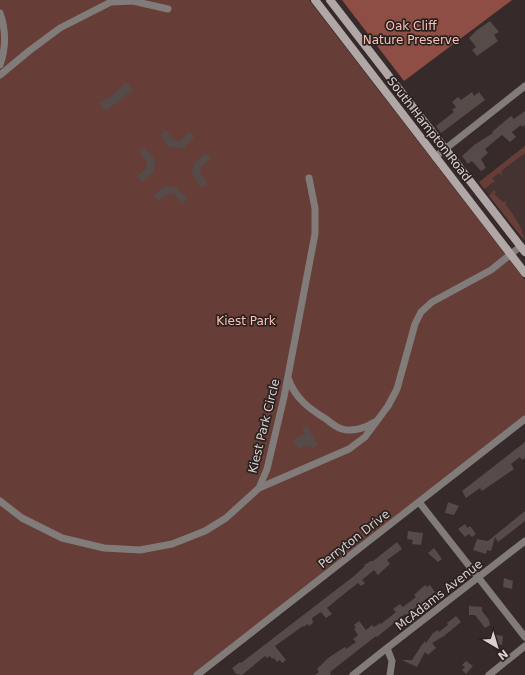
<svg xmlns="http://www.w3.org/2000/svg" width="525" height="675" font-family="'DejaVu Sans',sans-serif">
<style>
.built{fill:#443330}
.green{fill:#663d37}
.forest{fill:#8e4e45}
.building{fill:#564b49}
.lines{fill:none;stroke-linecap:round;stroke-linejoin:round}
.minor{stroke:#817b7a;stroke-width:7}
.secondary{stroke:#b0a7a6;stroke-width:8}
.labels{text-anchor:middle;stroke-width:3.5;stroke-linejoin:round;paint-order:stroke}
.park-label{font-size:12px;fill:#fcc0b6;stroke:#2b2220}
.street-label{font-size:12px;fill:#d8d1d0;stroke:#2b2220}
</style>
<rect width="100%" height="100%" fill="#362b2a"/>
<path class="built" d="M525,146V241L479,182Z"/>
<path class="green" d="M0,0H309L525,280V415L192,675H0Z
M525,146V153L501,171L502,176L499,173L492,178L495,181L484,189L479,182Z
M494,190L496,192L494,194L503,202L507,201L505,204C512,212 525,231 524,240L489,196Z"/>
<path class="forest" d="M342,0H512L404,81Z"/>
<path class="building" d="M490,21L499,32L494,35L498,41L477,56L472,50L476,47L469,38L477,30Z
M126,82L133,90L106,111L99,103L110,97Z
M472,92L474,96L479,92L485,100L441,133L436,126L454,112L452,110L456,107L452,102L458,97L461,100Z
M525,111V125L522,127L521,125L512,132L516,137L510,142L502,135L485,149L488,153L481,159L486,168L481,171L472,161L468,164L462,156L474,145L493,133L492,132L511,116L514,119Z
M166,130L174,140L179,141L190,132L194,138L182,149L169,147L160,135Z
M145,147L155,160L154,172L142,182L137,176L146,168L147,162L139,152Z
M206,153L211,159L201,167L200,173L208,183L202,188L192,175L194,163Z
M165,186L177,187L187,199L182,204L174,194H168L158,201L153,196Z
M307,426L318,445L312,448L311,445L308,447L307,445L298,449L293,440L305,434L302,429Z
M525,442V458L522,460L520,457L511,464L514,469L482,491L480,488L466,498L462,491Z
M448,502L459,506L454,515L445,513Z
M525,511V521L498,542L495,537L491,551L487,550L486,554L473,550L477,539L488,541Z
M465,524L467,528L470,526L476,534L472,537L469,534L465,537L458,529Z
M408,531L423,533L421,545L412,544L413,540L407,539Z
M397,542L402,549L387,560L390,564L381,572L378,575L374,570L362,580L365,583L361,586L358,583L339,598L327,608L332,614L326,618L321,612L312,618L313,623L309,626L307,624L304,627L303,626L275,646L286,660L282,663L280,660L277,662L274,658L272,659L270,656L267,658L265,656L242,675L236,674L232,668L240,662L241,663L354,576L365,566L364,565L371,561H373Z
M434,548L442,559L438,562L428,553Z
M504,578L513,581L512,589L503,587Z
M425,585L427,587L430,585L435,592L406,615L405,614L377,637L376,636L330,672L331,675H315L319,672L317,669L328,658L345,647L346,649L356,642L353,639L358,635L354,629L356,628L354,625L359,621L366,630L372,625L374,627L380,623L381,624L396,612L393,609L400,604L403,607L416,597L414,595Z
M469,606L482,607V611L489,620L490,625L485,628L475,615H469Z
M456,616L461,622L444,636L432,643L436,648L428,655L425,652L417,667L402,660H412L421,646L425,641L426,643L433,633L438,630L439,632L448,625L447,623Z
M492,634L503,636L502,645L496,644L491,647L486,641Z
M466,661L473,666L466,674L462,670L465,667L462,665Z"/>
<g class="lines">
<path class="minor" d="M0,13C6,30 6,48 0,65
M0,75L29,51L60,28L111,2L133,1L168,9
M435,157L525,86
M288,378C295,398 308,408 326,419C331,423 337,428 342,429C352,432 366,428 375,422
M259,488L349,449L365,437L388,406L397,389L415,324L421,312L432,302L491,270L521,246
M0,501L22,518L62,538L104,548L140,550L172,544L205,531L226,518L259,488L267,469L284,397L315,234V208L309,178
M419,502L525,637
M197,675L525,419
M353,675L387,648
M390,675L392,661L387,648L525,541
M489,675L525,646"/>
<path class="secondary" d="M315,0L525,273
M330,0L525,252"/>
</g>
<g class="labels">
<g class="park-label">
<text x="411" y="30">Oak Cliff<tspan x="411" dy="14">Nature Preserve</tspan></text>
<text x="246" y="325">Kiest Park</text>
</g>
<g class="street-label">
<text transform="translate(429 129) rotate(52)" y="4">South Hampton Road</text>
<text transform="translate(264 426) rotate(-76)" y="4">Kiest Park Circle</text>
<text transform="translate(354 539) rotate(-38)" y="4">Perryton Drive</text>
<text transform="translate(439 595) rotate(-38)" y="4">McAdams Avenue</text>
</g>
</g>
<g transform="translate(497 647) rotate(142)" stroke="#2b2220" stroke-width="3" paint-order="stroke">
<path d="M0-3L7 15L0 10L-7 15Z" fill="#d8d1d0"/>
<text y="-6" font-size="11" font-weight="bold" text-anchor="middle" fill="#d8d1d0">N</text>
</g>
</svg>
